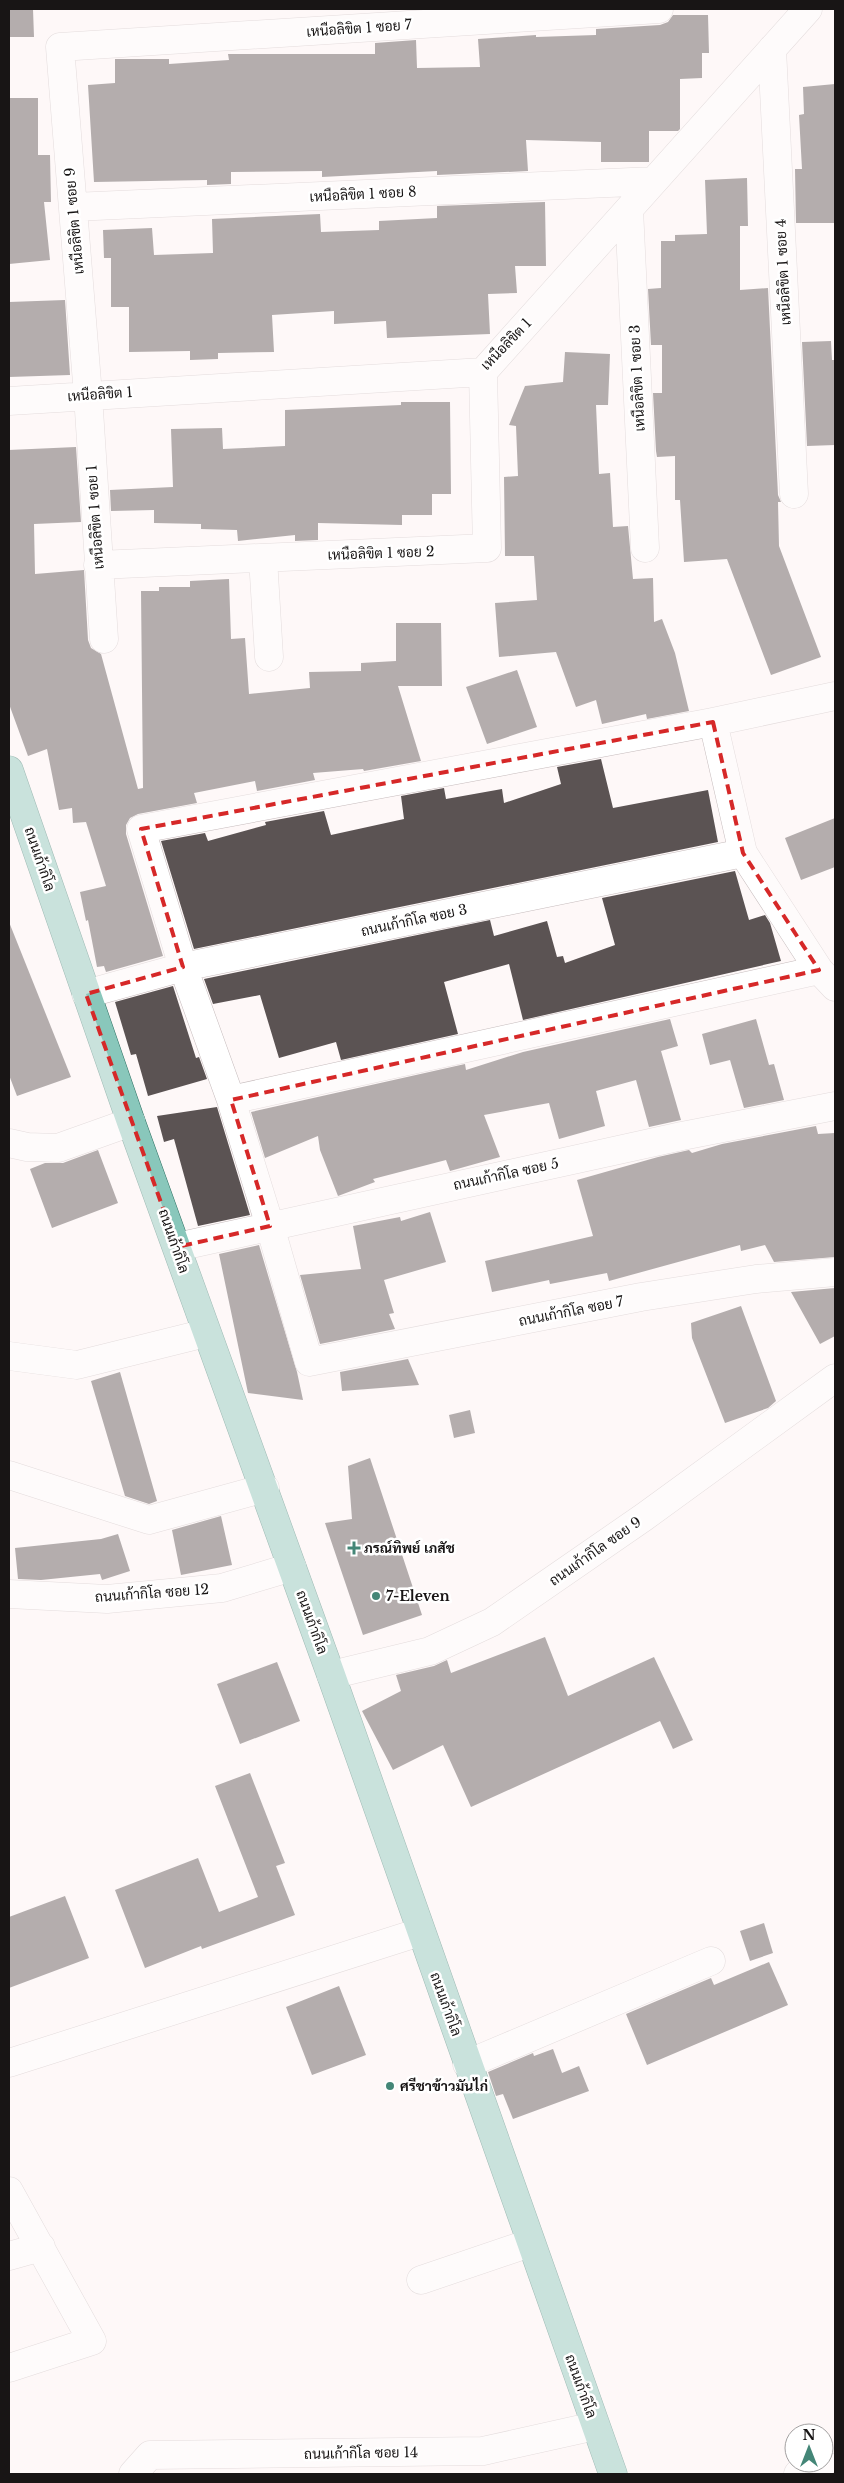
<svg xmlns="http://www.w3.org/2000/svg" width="844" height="2483" font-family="'Libre Baskerville',Sarabun,serif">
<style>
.building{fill:#5b5353}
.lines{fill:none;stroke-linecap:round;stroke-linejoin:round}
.minor-casing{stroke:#c6bcbd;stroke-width:29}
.major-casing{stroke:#2f7163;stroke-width:29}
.minor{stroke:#fff;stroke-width:28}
.major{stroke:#89c7bb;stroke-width:28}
.marked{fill:none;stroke:#d62828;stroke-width:4;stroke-dasharray:10 6;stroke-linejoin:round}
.poi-dot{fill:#448677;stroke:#fff;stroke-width:2}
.labels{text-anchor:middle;stroke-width:5;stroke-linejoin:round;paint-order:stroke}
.street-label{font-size:14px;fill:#181515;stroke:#fff}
.poi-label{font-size:14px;font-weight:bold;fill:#181515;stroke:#fff;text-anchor:start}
</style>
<rect width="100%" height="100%" fill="#fef8f8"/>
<path class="building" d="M9,9H33L34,37H9Z
M673,15H708L709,53H702V78L680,79V129L678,131H649V162H601V142L526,140L528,171L437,175V171L322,177V171L231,172V184L207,185V180L94,182L88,85L115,83V59H169V64L229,60L228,54H375V43L416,40L417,68L480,67L478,39L536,35V37L596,35V29L660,25L668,22Z
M835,84V223H796L795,169H802L799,115L804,114L803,87Z
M9,98H38V155H50L51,202H44L50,260L9,264Z
M747,178L748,226H740V290L768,288L778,495L781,502H778L779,546L821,657L771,675L727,559L684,562L680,500H675V456L657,457L656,451L653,393H662V345H651L648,289L661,288V241H675V235L707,234L705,180Z
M545,202L546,266H515L517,293L488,294L490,334L387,338L386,321L334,324V311L272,315L274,352L218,353V359L190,360V351L129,352V307H111V258H104L103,230L152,228L154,255L213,253L212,219L320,214L321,232L379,230V221L437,218V206Z
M65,300L70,375L9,377V302Z
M831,341L832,360H835V445L807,446L802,342Z
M565,352L610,354L608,405H596L599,474L610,473L613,527L628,526L633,579L653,578L654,622L662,619L675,653L689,711L647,719L646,714L602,724L596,700L576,707L556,652L499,657L495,603L537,600L534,556H505L504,477L518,476L516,426L509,425L525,386L563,382Z
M401,402H450L451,494H432V515H402V525L318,523V540L295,541V535L238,541L237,530L201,529V524L154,523V510L111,511L110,490L173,487L171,429L222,428L223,449L285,446V410L401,405Z
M76,447L81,522L34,524L35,574L84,570L88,640L91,648L101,654L138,789L143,788L141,591H159V587H190V581L229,579L231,639L245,638L249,694L310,688L309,672L361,671V663L396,661V623H441L442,686H398L421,761L364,771L363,769L313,773L315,780L257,791L255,781L194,793L197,803L138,814L130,818L126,825V834L163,956L106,972L104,966L97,967L88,920L86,921L80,892L106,886L86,822L73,823L72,808L59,810L47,749L28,756L9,704V450Z
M517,670L537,727L487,744L466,687Z
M601,759L613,808L708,790L718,842L194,949L161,841L205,833L208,841L266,825L265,822L324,811L331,835L404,819L401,796L444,788L446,799L502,789L504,803L561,784L557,767Z
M835,818V867L801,880L785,838Z
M735,871L749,920L765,915L770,923L781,961L523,1020L509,964L444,982L458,1034L341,1060L336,1042L279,1058L260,995L213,1004L204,979L490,920L494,936L547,921L557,957L563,956L565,963L615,945L602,898Z
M9,922L71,1077L17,1096L9,1075Z
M173,986L196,1058L199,1057L207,1079L148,1096L136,1054L131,1055L115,1002Z
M670,1019L678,1046L661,1051L681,1120L649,1127L636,1080L596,1091L605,1126L559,1139L549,1103L484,1115L500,1157L450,1171L446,1160L373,1179L375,1182L338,1196L320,1150L318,1136L265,1158L251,1112L465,1064L466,1070L523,1052Z
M756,1019L769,1065L774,1064L784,1100L744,1108L730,1060L710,1065L702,1034Z
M217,1107L250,1215L198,1226L174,1139L164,1142L157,1116Z
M816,1126L818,1134L835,1133V1257L774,1262L765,1245L741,1251L740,1245L609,1281L607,1273L550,1284L549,1280L492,1292L485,1261L593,1236L577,1180L658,1157L689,1150L692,1153L722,1144Z
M98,1150L118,1203L52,1228L30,1169L45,1163H63Z
M430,1212L446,1262L384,1280L394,1313L389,1314L395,1329L320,1344L300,1275L361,1269L353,1226L400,1217L401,1221Z
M259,1245L297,1372L303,1400L248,1393L219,1254Z
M835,1288V1336L820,1344L791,1292Z
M741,1306L776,1401L768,1408L725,1423L692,1338L691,1323Z
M408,1359L419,1385L342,1391L340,1372Z
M120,1372L157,1501L149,1504L125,1496L91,1381Z
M470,1410L475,1433L454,1438L449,1415Z
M370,1458L422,1615L363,1635L325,1523L352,1519L348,1466Z
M221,1516L232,1565L181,1575L172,1530Z
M118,1534L130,1571L102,1580L100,1574L41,1580L18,1579L15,1548L101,1539Z
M545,1637L568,1696L654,1657L693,1740L673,1749L660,1721L471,1807L443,1745L393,1770L362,1711L401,1691L396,1675L434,1666L447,1660L451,1673Z
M277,1662L300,1721L240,1744L217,1684Z
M250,1773L285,1863L276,1866L295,1915L202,1949L201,1946L145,1968L115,1890L198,1858L219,1912L258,1897L215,1786Z
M65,1896L89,1958L9,1988V1917Z
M764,1923L773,1953L750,1961L740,1931Z
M769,1962L788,2005L647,2065L626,2014L711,1978L714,1985Z
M339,1986L366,2055L312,2075L286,2007Z
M553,2049L562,2073L579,2066L589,2091L513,2119L503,2094L496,2096L488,2072L533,2053L534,2056Z"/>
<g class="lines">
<defs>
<path id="minor" d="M772,49L794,494
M73,207L654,181
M629,209L645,548
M9,401L483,372L808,9
M263,558L269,657
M98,565L487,548L483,372
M104,639L88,395L60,47L659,9
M835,696L713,722L141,829L183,967L231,1100L270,1226L309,1362L641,1297L756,1279L835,1272
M713,722L743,853L819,970L835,987
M86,994L183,967L743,853
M231,1100L819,970
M9,1143L27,1147L58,1148L131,1122
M177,1247L682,1136L835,1106
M9,1356L77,1365L206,1333
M9,1475L149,1520L265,1488
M9,1594L107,1599L222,1588L292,1567
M331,1675L430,1651L492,1622L644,1517L835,1378
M9,2063L420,1932
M467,2064L711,1961
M9,2191L92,2341L9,2368
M9,2256L41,2247
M421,2280L530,2243
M133,2474L150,2455L483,2451L595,2426
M798,2474L823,2463"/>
<path id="major" d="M9,770L131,1122L331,1675L613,2474"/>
</defs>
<use href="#minor" class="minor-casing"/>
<use href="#major" class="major-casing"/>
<use href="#minor" class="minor"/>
<use href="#major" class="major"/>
</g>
<path d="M0 0H844V2483H0ZM713,722L743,853L819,970L231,1100L270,1226L177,1247L86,994L183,967L141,829Z" fill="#fef8f8" fill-opacity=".55" fill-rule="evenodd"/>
<path class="marked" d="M713,722L743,853L819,970L231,1100L270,1226L177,1247L86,994L183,967L141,829Z"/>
<g class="poi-dot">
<path d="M351.5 1540.5h5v5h5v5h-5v5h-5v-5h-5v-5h5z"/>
<circle cx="376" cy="1596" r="5"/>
<circle cx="390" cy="2086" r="5"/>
</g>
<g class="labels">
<g class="street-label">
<text transform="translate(359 28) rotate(-4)" y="5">เหนือลิขิต 1 ซอย 7</text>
<text transform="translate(363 194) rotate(-3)" y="5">เหนือลิขิต 1 ซอย 8</text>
<text transform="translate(74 221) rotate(-95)" y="5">เหนือลิขิต 1 ซอย 9</text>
<text transform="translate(783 272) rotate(-93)" y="5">เหนือลิขิต 1 ซอย 4</text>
<text transform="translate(506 344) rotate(-46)" y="5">เหนือลิขิต 1</text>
<text transform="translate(637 378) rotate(-93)" y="5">เหนือลิขิต 1 ซอย 3</text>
<text transform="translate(100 394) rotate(-4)" y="5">เหนือลิขิต 1</text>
<text transform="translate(95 517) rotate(-94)" y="5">เหนือลิขิต 1 ซอย 1</text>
<text transform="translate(381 553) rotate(-2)" y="5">เหนือลิขิต 1 ซอย 2</text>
<text transform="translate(40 859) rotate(71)" y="5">ถนนเก้ากิโล</text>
<text transform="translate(414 920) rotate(-12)" y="5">ถนนเก้ากิโล ซอย 3</text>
<text transform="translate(506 1174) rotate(-12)" y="5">ถนนเก้ากิโล ซอย 5</text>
<text transform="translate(174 1241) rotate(71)" y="5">ถนนเก้ากิโล</text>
<text transform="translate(571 1311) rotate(-11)" y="5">ถนนเก้ากิโล ซอย 7</text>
<text transform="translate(595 1551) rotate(-35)" y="5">ถนนเก้ากิโล ซอย 9</text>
<text transform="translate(152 1593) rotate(-4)" y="5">ถนนเก้ากิโล ซอย 12</text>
<text transform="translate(312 1622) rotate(70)" y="5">ถนนเก้ากิโล</text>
<text transform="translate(446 2004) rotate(70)" y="5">ถนนเก้ากิโล</text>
<text transform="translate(581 2386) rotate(70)" y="5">ถนนเก้ากิโล</text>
<text transform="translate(361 2453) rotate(-1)" y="5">ถนนเก้ากิโล ซอย 14</text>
</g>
<g class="poi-label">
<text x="364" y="1553">ภรณ์ทิพย์ เภสัช</text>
<text x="386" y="1601">7-Eleven</text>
<text x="400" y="2091">ศรีชาข้าวมันไก่</text>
</g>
</g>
<rect width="844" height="2483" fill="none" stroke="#181515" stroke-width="20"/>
<g transform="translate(809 2448)"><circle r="24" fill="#ffffff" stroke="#a3a1a1"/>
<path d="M0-4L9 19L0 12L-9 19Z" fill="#448677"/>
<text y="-8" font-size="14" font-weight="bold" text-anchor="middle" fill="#181515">N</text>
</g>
</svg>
